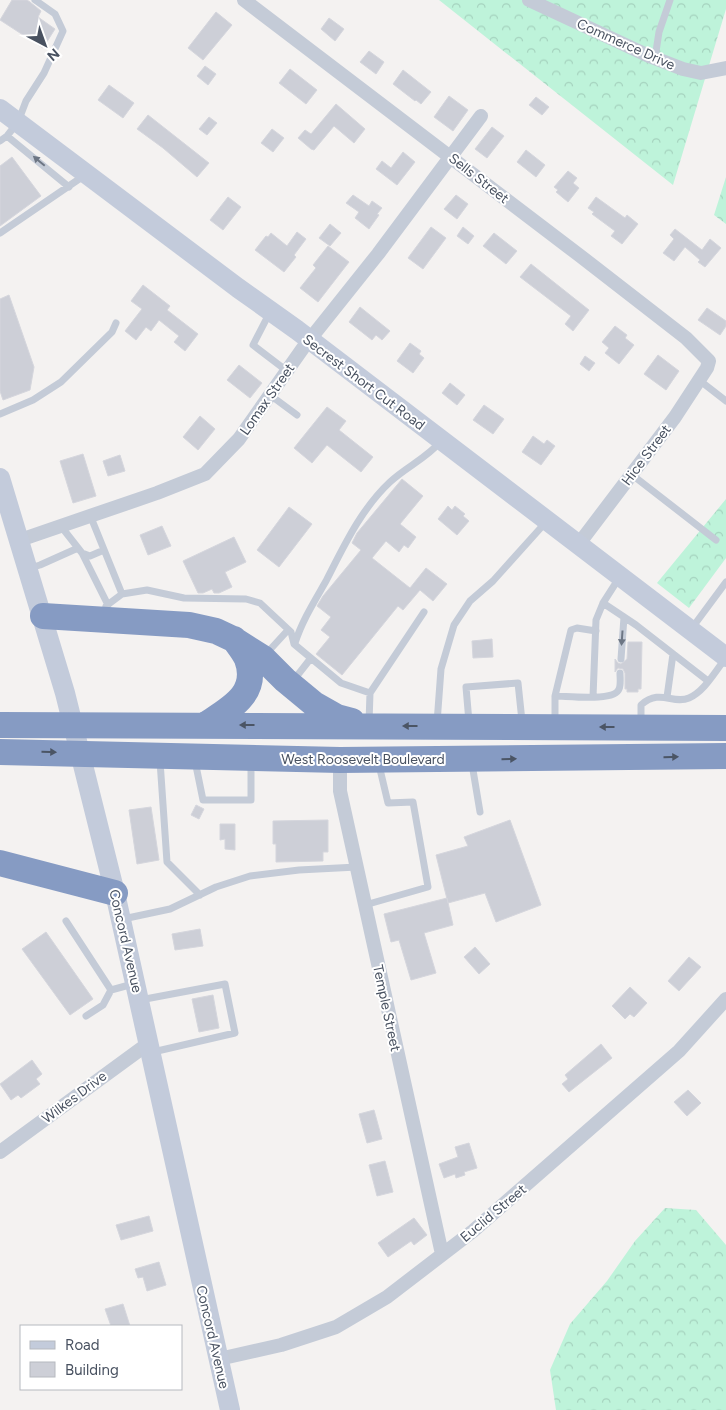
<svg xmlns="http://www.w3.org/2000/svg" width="726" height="1410" font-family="Figtree,sans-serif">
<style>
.forest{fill:url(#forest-crowns)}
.building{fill:#cdcfd7;stroke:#d5d6dd}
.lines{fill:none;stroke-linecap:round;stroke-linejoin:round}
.lane{stroke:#c4cbd7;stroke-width:7}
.street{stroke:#c4cbd7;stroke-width:14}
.secondary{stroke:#c3cbdb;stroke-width:20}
.highway{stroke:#869bc3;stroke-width:26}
.oneway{fill:#6d7684}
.oneway2{fill:#4b5565}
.labels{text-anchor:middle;stroke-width:4;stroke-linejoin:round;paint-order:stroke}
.street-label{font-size:14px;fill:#485160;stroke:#fff}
</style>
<defs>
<pattern id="forest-crowns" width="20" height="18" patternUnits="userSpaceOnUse" patternTransform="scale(1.25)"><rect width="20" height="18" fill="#bef3da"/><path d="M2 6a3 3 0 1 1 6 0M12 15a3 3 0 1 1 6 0" fill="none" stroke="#a5d2be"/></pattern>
</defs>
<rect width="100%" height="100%" fill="#f4f2f1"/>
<path class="forest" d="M439,0H726V9L673,185Z
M726,177V224L714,215Z
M726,499V558L689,608L657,583Z
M665,1208L696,1210L726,1245V1410H556L550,1370L570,1324L607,1281L635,1241Z"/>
<path class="building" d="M12,0H27L30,2L41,11L38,17L55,29L43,48L0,20Z
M216,12L232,25L203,60L188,48Z
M329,18L344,29L335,41L321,29Z
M369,51L384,62L376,74L360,62Z
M205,66L216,74L208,85L197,76Z
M290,69L317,90L306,104L279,83Z
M403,70L431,92L421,104L416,100L415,101L393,84Z
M109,85L134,103L123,118L98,100Z
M449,96L468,110L453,131L434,117Z
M536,97L549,107L542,115L529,105Z
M336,104L365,129L354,143L334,126L314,150L311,149L298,138L305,130L311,134Z
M148,115L209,163L197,177L163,148L137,129Z
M209,117L217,123L207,135L199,129Z
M492,127L504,136L487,158L475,149Z
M272,129L284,138L273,152L261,143Z
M526,150L545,165L536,177L517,162Z
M403,152L415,162L397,185L376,169L382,161L391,168Z
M12,157L41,196L0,226V166Z
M568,171L577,178L573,183L579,188L568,202L556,192L558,190L554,187Z
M353,195L369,206L372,201L382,208L377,214L379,215L369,229L355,218L359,212L346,203Z
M456,195L468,204L457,219L444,209Z
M228,197L241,207L223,230L210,220Z
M596,197L625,218L627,215L638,224L622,244L611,236L615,231L592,214L594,212L588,208Z
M330,224L341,233L330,246L319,238Z
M431,227L446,238L423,269L408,258Z
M463,227L474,236L468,244L457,236Z
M675,229L702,250L710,239L721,248L705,267L698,262L700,260L685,247L674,261L663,253L674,239L670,235Z
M297,232L306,239L294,255L296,257L284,272L255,250L266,236L268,237L271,233L287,246Z
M494,233L517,251L506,264L483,246Z
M328,246L349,262L318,302L300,288L316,268L313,265Z
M531,264L589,310L573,331L565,324L571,316L520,277Z
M143,285L170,306L167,310L198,334L185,351L174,342L179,336L159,320L151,331L146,327L136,340L125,331L142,309L131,301Z
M9,295L34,367L30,390L3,400L0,391V299Z
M360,307L390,331L382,340L376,335L372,340L349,322Z
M707,308L726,321V326L720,335L698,320Z
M615,326L627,335L625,338L634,345L619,364L605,353L609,348L602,342Z
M410,343L421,351L419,354L424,358L413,373L397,361Z
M658,355L679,371L666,390L644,374Z
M585,356L595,363L589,371L580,364Z
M239,365L262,383L250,398L227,380Z
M450,383L465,395L457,405L442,393Z
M484,405L504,419L493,434L473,420Z
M327,407L346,421L339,430L373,457L361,472L327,445L312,463L294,448Z
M200,416L215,429L198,450L183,437Z
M533,436L544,444L547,440L555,446L541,465L522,452Z
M83,454L96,496L73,503L60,461Z
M120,455L125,471L108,476L103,461Z
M402,479L423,496L400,524L416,537L408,548L404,545L399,552L386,541L372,558L410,588L426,568L447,584L433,601L420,590L403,610L398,606L342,675L316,654L330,637L321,630L331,617L317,606L323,596L361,550L352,543L357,533Z
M448,506L452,510L455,506L465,514L463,516L469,521L457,535L438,519Z
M289,507L312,524L279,567L257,550Z
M162,526L171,546L148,555L140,535Z
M234,537L246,562L225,572L232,587L219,593H214L212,589L203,593H198L183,561Z
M492,639L493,657L473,658L472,641Z
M628,642H642L641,689H638V692H627V689H625V673L623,669L618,668L615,672V659L618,663L621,664L627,659Z
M196,805L204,809L199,819L191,815Z
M151,807L159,860L137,864L129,810Z
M328,820V852H323V861L276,862V844H273V821Z
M510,820L541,905L496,922L485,893L448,903L436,855L468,846L464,837Z
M220,824H235V850L225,849V839L220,840Z
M447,898L453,925L424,933L436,973L411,980L399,940L391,942L384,914Z
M200,929L203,946L175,950L172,934Z
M46,932L93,999L70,1015L22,949Z
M475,947L490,964L479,974L464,957Z
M689,957L701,967L679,991L668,981Z
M630,987L647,1003L634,1017L630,1014L625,1019L612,1006Z
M213,995L219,1028L199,1032L192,999Z
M601,1044L612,1058L569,1092L562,1084L568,1079L565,1075Z
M32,1060L42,1074L36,1079L40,1084L21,1098L18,1095L11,1100L0,1084Z
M688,1090L701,1103L687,1116L674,1102Z
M374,1110L382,1139L367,1143L359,1114Z
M469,1143L477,1168L464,1172L465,1175L456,1178L455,1174L444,1178L439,1164L458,1157L455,1147Z
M385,1161L393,1192L377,1196L369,1165Z
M149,1216L153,1231L121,1240L116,1225Z
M414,1218L427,1235L414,1245L411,1241L388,1257L378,1243Z
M159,1262L166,1285L147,1291L143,1277L138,1278L135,1269Z
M123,1304L130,1326H111L105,1309Z"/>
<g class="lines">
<path class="lane" d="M655,58L659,32L670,0
M7,136L69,187
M0,141L7,136L18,122L26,101L44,73L63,31L55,14L35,0
M0,233L85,175
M270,312L253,345L287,371
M699,380L726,401
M270,395L297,415
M0,414L33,400L61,382L112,332L116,323
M631,474L716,540
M90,515L122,594
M60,525L82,553L90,556L104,550
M82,553L108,605
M30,568L40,565L78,548
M603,603L619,578
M104,615L106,606L122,594L147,590L184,598L246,599L260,603L291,632L294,644L341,683L370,693
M692,628L726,582
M295,643C302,621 314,602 326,581C344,546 361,509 390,482C406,467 427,458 441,441
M266,654L288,630
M621,659L624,617
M293,681L311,658
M555,696L571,630L577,628L596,631
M593,697L596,620L603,603L636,625L708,681
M667,697L673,654
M469,722L466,687L518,683L522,721
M555,722V696C568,696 615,702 619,689C621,685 620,678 620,673
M369,723L370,693L424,612
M437,723L441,669L454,625L470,601L493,581L546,522
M641,723V705C660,688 673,705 689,698C705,691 715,671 726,658
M160,761L167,862L200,895
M195,761L203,800H251V763
M472,764L480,812
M365,905L428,887L413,802L388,803L379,765
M123,919L170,909L216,887L250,876L299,870L357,867
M66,921L111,990L103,1005L86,1016
M111,990L133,984
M140,1000L225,984L235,1033L153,1052"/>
<path class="street" d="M244,0L579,255L686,338L709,361L707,368L675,417L578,545
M529,0L649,56L683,69L701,73L726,68
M20,540L157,493L205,474L239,439L303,348L378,254L481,116
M340,760V791L442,1254
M0,1152L149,1043
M219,1359L281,1345L336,1327L387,1297L473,1231L679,1051L726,999"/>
<path class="secondary" d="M0,109L238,288L297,330L726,657
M0,478L65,693L115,893L230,1410"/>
<path class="highway" d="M43,616L189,625L216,631L233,639L263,658L285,680L314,704L337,717L352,721
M0,725L726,728
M205,725C229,709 260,694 247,659C244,652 238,645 234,639
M0,752L340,760L726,756
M0,863L115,893"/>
</g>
<defs><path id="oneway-solid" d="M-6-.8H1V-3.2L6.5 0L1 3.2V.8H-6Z" transform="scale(1.25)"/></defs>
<g class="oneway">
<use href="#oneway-solid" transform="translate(39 161) rotate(-140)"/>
<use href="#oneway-solid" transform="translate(622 638) rotate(94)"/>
</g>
<g class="oneway2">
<use href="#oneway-solid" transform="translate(247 725) rotate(-180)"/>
<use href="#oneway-solid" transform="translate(410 726) rotate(-180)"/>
<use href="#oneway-solid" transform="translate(607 727) rotate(-180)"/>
<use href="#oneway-solid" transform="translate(49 752) rotate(1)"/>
<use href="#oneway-solid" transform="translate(671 757) rotate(-1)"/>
<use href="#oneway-solid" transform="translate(509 759) rotate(-1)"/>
</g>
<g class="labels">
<g class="street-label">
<text transform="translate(626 44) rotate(24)" y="5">Commerce Drive</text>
<text transform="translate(479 178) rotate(38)" y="5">Sells Street</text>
<text transform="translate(364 382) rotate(37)" y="5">Secrest Short Cut Road</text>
<text transform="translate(267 399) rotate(-55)" y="5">Lomax Street</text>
<text transform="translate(646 455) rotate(-53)" y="5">Hice Street</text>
<text x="363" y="764">West Roosevelt Boulevard</text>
<text transform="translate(126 941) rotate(77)" y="5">Concord Avenue</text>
<text transform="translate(387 1008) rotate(78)" y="5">Temple Street</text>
<text transform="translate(74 1097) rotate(-37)" y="5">Wilkes Drive</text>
<text transform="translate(493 1213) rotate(-40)" y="5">Euclid Street</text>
<text transform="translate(213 1337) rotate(77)" y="5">Concord Avenue</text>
</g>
</g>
<rect x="20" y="1325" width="162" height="65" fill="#ffffff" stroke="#b6b9bf"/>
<rect x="30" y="1341" width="25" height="8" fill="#c3cbdb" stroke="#b6b9bf"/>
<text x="65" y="1350" font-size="15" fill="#485160">Road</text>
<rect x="30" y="1362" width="25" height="15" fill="#cdcfd7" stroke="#b6b9bf"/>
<text x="65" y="1375" font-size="15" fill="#485160">Building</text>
<g transform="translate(45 45) rotate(139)" stroke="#ffffff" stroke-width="4" paint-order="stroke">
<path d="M0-4L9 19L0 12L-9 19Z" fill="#485160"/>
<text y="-8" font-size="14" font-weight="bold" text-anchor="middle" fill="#485160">N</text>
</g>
</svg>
